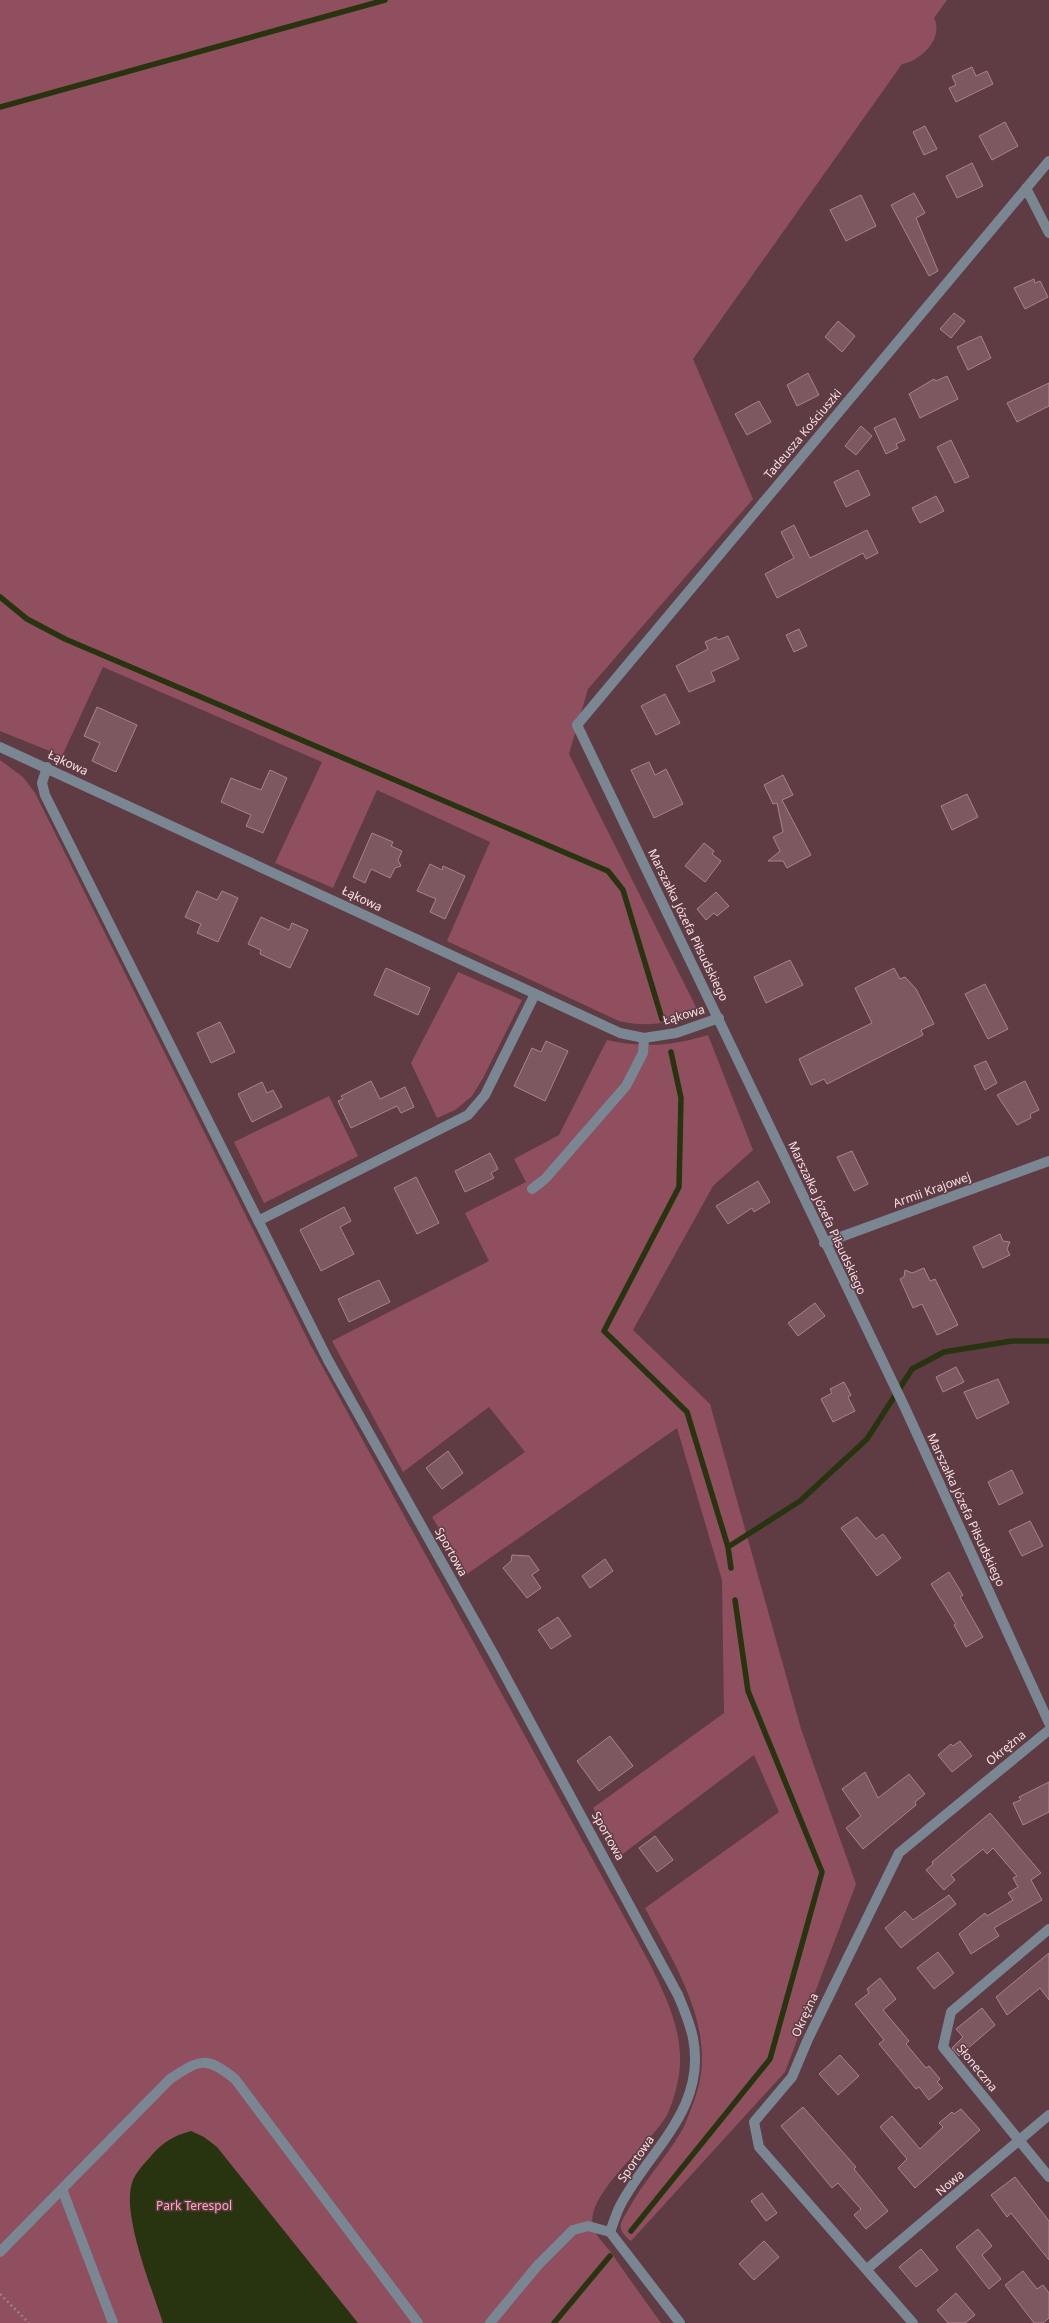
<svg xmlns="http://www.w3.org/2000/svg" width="1049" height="2323" font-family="'Noto Sans',sans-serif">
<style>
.green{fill:#8f4f5f}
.water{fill:#28340f}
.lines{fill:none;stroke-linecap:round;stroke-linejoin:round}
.stream{stroke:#28340f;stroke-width:5.5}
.building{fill:#7d5860;stroke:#aa828a}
.path{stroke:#9c7e85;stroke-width:2.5;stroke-dasharray:2 3;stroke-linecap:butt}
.minor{stroke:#7a8793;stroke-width:10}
.labels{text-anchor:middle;stroke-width:3;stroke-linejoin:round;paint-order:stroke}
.street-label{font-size:12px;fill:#f7e0e5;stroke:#5f3c44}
.park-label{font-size:12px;fill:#fca6b9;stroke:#5f3c44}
</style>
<rect width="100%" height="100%" fill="#5f3c44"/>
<path class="green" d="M0,0H947L934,18C944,38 921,61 902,64L693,359L753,499L588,689L569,754L698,1011C669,1023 650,1028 619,1021L447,941L490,842L377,790L333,888L275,863L322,762L103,667L62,756L0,731Z
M0,760L23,777L35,793L310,1344L650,1964C665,1995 681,2027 680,2062C680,2078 674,2100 667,2115C652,2143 581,2197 594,2229C597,2237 605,2245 610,2251C627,2276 644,2299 661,2323H0Z
M458,972L522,1000L483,1078L472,1096L455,1110L437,1118L411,1063Z
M708,1035L753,1150L713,1186L633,1330L710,1404L801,1729L856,1884L785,2072L631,2241C626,2237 619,2231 621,2224C622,2219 626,2214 628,2210C643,2182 665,2159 681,2132C686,2124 689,2113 693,2104C721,2034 677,1969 645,1908L779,1812L754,1755L620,1856L593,1808L724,1713L722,1580L677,1428L467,1574L432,1517L525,1452L489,1407L403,1472L332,1341L489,1261L465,1213L526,1182L514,1159L559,1135L607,1040C645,1048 672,1046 708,1035Z
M329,1096L358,1156L264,1203L234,1142Z"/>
<path class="water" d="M191,2131L204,2137L217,2147L358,2323H163C152,2289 124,2220 131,2187C133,2175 143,2165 151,2156C163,2142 173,2136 191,2131Z"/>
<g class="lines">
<path class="stream" d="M0,107L385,0
M0,597L27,619L65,639L608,871L623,890L662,1019
M671,1052L681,1098L679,1187L604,1331L687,1412L728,1547L731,1568
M728,1547L800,1501L867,1439L912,1369L944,1352L1012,1341H1049
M631,2231L770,2059L822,1872L748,1691L735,1600
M554,2323L610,2256"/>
</g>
<path class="building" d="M972,67L976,76L987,71L993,84L956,102L949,88L956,85L952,76Z
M1005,122L1018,146L992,160L979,136Z
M925,126L937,149L924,155L913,132Z
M972,163L983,186L957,198L946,176Z
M914,193L925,213L916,218L938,271L929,276L891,205Z
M861,195L876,226L846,241L830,210Z
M1034,279L1035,283L1040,281L1048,297L1025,309L1014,288Z
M954,313L965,321L951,338L940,329Z
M838,321L855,336L842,352L825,337Z
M981,336L991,358L968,370L957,347Z
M808,373L819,395L797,406L787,385Z
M947,376L958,399L920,418L909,394L934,379L936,381Z
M1049,383V406L1017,422L1007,403Z
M759,401L771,422L747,435L735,414Z
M895,418L905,440L896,444L898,448L886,454L874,428Z
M861,426L872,436L856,455L845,446Z
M951,440L969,477L955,483L937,447Z
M858,470L870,495L846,507L834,482Z
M936,496L944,511L920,523L912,508Z
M794,525L810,558L867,530L878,553L866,559L863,553L777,598L765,574L794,558L781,532Z
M799,629L807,646L794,652L786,635Z
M728,636L739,659L711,672L715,681L689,692L676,666L708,649L705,642L716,637L718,640Z
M665,694L680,723L656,735L641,706Z
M97,707L137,725L116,772L92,761L100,743L84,736Z
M649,762L655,775L666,769L683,804L654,818L631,770Z
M270,770L287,778L263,833L246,826L251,815L221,802L231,778L261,790Z
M783,775L793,795L782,800L811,855L787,868L783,861H768L780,851L773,837L783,832L777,803L773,804L764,785Z
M967,794L978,817L952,830L941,806Z
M372,833L393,842L391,846L402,851L398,860L401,866L395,868L390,878L371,869L365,883L353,877Z
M704,843L714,851L712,854L721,861L705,882L685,866Z
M430,864L442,870L443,866L465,876L445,919L430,912L436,899L417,891Z
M197,891L217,900L222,891L238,898L218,942L197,933L201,924L185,917Z
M716,892L729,906L717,916L714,913L706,920L697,909Z
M261,917L289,930L292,923L308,930L290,968L260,954L261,950L248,944Z
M790,960L803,985L766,1003L754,977Z
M386,968L430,988L418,1015L374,995Z
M894,968L900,979L905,977L916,989L934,1024L921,1030L923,1035L827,1084L824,1079L811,1085L799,1059L872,1023L855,988Z
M985,984L1008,1029L988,1039L965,994Z
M220,1022L235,1052L211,1063L197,1033Z
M546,1041L568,1051L545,1101L514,1086L532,1048L541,1052Z
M986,1061L997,1083L985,1090L974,1066Z
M371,1081L380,1099L405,1087L414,1107L401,1113L397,1106L351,1128L338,1101L343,1099L341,1096Z
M1025,1081L1039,1110L1030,1114L1031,1118L1017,1125L997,1095Z
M262,1082L267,1093L273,1090L282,1107L252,1122L238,1094Z
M852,1151L868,1184L854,1191L837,1157Z
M490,1153L498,1169L491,1173L494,1178L465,1192L455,1171Z
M416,1177L439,1223L417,1234L394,1188Z
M758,1181L770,1202L754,1212L752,1208L728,1224L716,1206Z
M344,1207L351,1221L340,1227L354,1254L321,1271L300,1230Z
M1000,1234L1003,1241L1010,1242L1007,1249L1010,1255L983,1268L973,1247Z
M924,1268L930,1281L935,1279L958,1325L937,1335L922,1304L913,1308L900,1279L904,1277L905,1270L912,1273Z
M379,1280L390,1302L349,1322L338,1299Z
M815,1303L825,1316L798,1336L788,1323Z
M956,1367L964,1382L943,1392L936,1377Z
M998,1379L1009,1403L977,1419L964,1392Z
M844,1382L851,1395L848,1397L855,1411L833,1422L821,1399L832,1393L830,1389Z
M448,1451L463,1473L442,1489L426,1468Z
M1012,1470L1023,1493L999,1505L988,1482Z
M857,1517L876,1539L883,1534L901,1558L877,1576L841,1528Z
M1030,1521L1043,1546L1022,1556L1009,1531Z
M512,1555L529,1556L539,1570L532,1575L541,1588L527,1598L503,1568L511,1561Z
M605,1559L613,1571L590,1588L582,1576Z
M949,1572L963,1595L960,1597L983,1637L966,1647L954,1625L956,1624L931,1584Z
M558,1617L571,1636L551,1649L538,1630Z
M610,1736L633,1766L599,1791L577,1761Z
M960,1741L972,1756L952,1772L938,1755L951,1744L953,1746Z
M865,1772L878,1798L909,1774L925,1794L915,1802L916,1805L863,1849L846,1828L861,1816L842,1789Z
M1049,1782V1812L1023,1825L1013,1803L1021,1800L1019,1797Z
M990,1813L1041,1873L1031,1880L1042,1900L994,1928L999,1936L971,1954L959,1934L985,1913L987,1916L1013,1900L1008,1893L1018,1887L1013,1878L1017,1876L993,1848L987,1854L983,1849L951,1875L955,1880L944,1890L926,1870L933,1864L932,1862Z
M655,1836L673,1860L657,1872L639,1848Z
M949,1895L956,1904L901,1948L885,1928L905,1911L913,1920Z
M938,1952L954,1973L934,1989L917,1968Z
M1049,1953V2000L1040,1988L1007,2015L996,1997Z
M880,1978L896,1999L883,2010L909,2041L906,2044L926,2068L929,2066L940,2079L937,2082L943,2088L929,2100L919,2087L916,2089L879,2044L884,2040L855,2004L869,1993L867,1989Z
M982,2008L995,2025L959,2056L952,2048L963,2037L956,2029Z
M840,2055L859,2076L838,2095L819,2074Z
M803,2107L856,2167L854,2169L888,2211L866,2229L854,2215L861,2209L838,2183L832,2188L781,2126Z
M961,2109L980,2130L915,2188L898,2168L907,2159L880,2127L892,2116L920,2149L943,2127L939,2123L952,2112L954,2114Z
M1015,2177L1049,2221V2260L1011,2213L1007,2217L991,2195Z
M762,2193L777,2213L766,2221L751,2201Z
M978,2229L992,2246L982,2255L1001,2279L989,2289L956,2247Z
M764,2241L779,2257L754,2280L739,2264Z
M921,2249L938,2270L916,2287L899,2267Z
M1023,2271L1037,2289L1043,2285L1049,2293V2318L1043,2323H1034L1005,2285Z
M956,2293L975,2315L965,2323H948L937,2310Z"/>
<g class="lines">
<path class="path" d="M0,2294L29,2323"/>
<path class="minor" d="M1049,161L577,725L906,1410L1049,1723
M1026,188L1049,233
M0,747L620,1033L644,1038L676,1033L719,1018
M47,767L42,783L45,795L328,1360L494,1655L678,1995C684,2009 690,2023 693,2038C707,2110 648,2151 620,2206C616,2214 613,2224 610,2232
M532,1189L545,1179L626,1086L643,1053L644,1038
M258,1221L468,1115L485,1095L535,994
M824,1243L1049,1161
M1049,1929L951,2012L943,2047L1049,2177
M62,2189L113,2323
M610,2232L680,2323
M0,2252L170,2079C200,2059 206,2056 235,2079L418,2323
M867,2269L1049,2115
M490,2323L538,2265L573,2230L588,2226L610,2232
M913,2323L759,2147L754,2122L792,2077L808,2039L899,1853L1049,1730"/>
</g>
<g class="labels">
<g class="street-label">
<text transform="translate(803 434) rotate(-50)" y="4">Tadeusza Kościuszki</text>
<text transform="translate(68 763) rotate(25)" y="4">Łąkowa</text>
<text transform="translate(362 899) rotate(25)" y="4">Łąkowa</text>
<text transform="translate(688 925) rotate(64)" y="4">Marszałka Józefa Piłsudskiego</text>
<text transform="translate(684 1015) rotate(-16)" y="4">Łąkowa</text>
<text transform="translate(932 1190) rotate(-20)" y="4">Armii Krajowej</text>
<text transform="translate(827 1218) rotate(65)" y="4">Marszałka Józefa Piłsudskiego</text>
<text transform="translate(966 1510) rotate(65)" y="4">Marszałka Józefa Piłsudskiego</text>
<text transform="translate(451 1552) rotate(61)" y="4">Sportowa</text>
<text transform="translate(1006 1748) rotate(-39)" y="4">Okrężna</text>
<text transform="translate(608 1836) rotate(61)" y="4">Sportowa</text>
<text transform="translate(805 2015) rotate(-65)" y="4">Okrężna</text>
<text transform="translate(977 2068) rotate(51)" y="4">Słoneczna</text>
<text transform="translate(636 2159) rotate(-55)" y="4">Sportowa</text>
<text transform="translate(950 2183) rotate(-40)" y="4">Nowa</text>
</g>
<g class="park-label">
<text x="194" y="2210">Park Terespol</text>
</g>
</g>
</svg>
